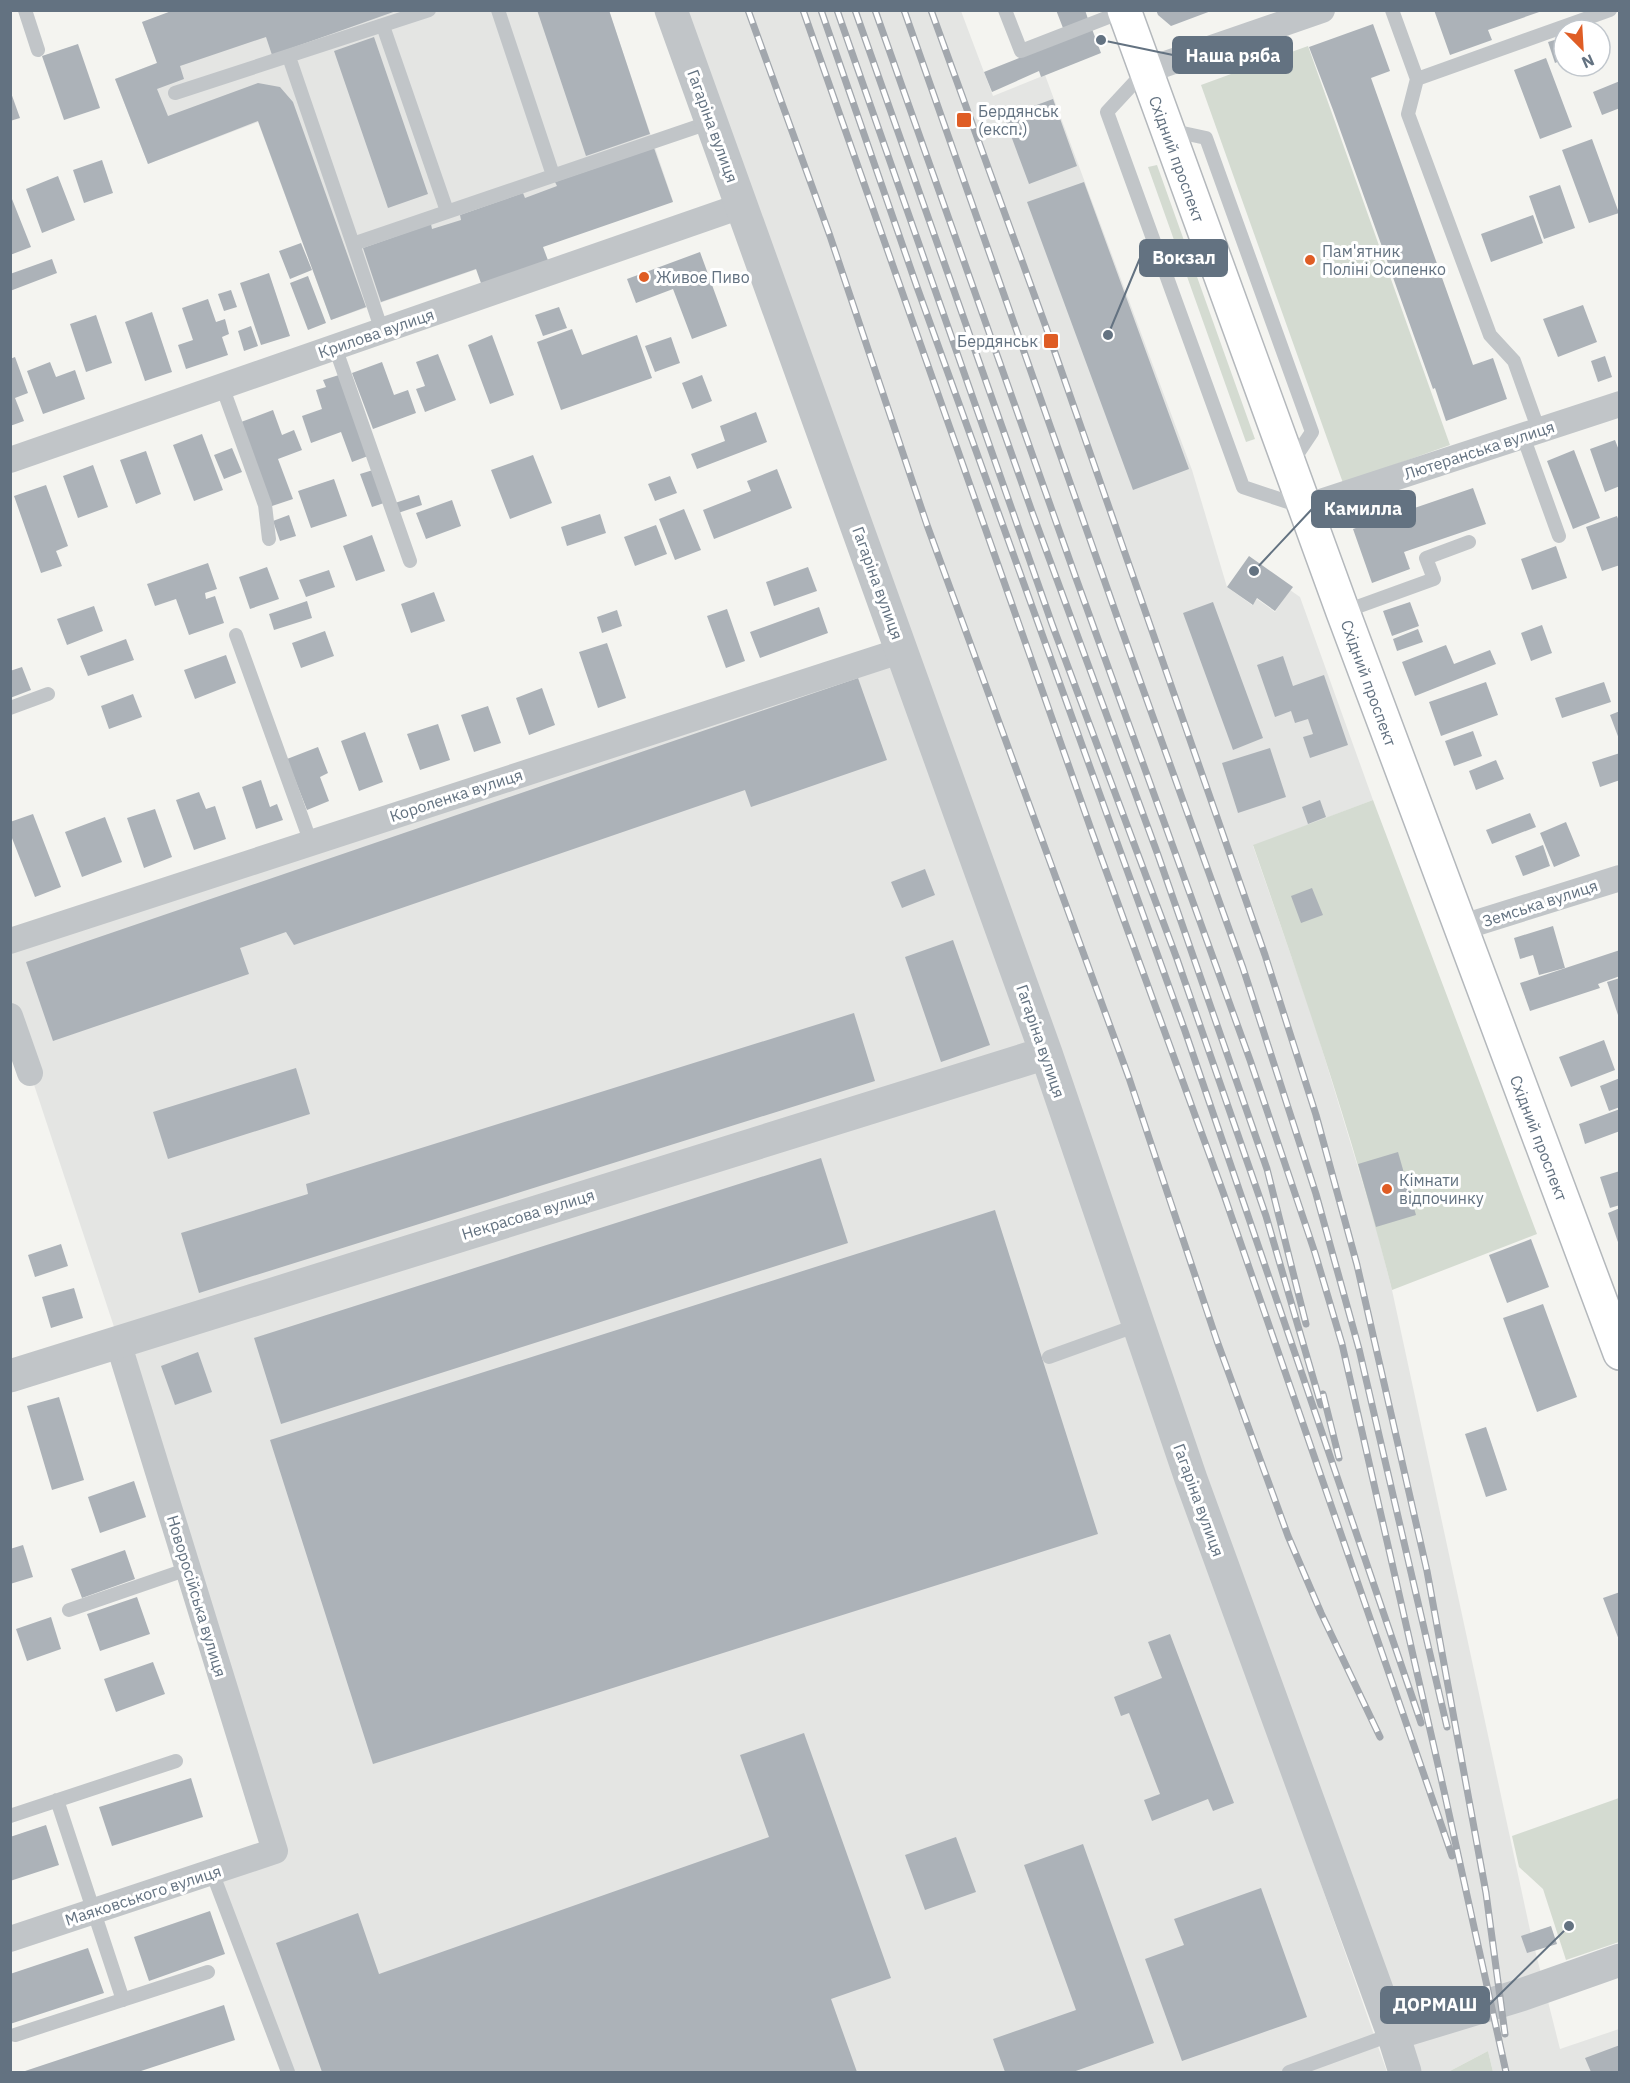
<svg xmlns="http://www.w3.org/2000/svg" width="1630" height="2083" font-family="'IBM Plex Sans',sans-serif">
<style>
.built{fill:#e4e5e3}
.green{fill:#d4dbd1}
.building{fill:#acb2b8}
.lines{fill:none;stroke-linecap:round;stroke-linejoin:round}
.secondary-casing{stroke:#b4b8bc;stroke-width:36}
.service{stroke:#c1c5c8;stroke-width:14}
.minor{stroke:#c1c5c8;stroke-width:26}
.tertiary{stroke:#c1c5c8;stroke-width:33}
.secondary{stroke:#fff;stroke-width:33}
.rail-casing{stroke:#a2a7ad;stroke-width:7}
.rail{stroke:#fff;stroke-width:4.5;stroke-dasharray:14;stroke-linecap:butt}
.poi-dot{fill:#df5d25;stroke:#fff;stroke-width:2}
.labels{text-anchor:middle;stroke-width:6;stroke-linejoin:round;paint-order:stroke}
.poi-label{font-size:16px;fill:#637281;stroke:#fff;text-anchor:start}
.street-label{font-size:16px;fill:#637281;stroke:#fff}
.leader{fill:none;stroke:#637281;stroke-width:2}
.callout-dot{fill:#637281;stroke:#fff;stroke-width:2}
.callout{fill:#637281;stroke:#637281;stroke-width:2}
.callout-label{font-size:18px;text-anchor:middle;font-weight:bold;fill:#fff}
</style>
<rect width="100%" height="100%" fill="#f4f4f0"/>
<path class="built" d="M174,11H609L673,201L331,320L258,122L148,164L115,79L157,63L142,22Z
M688,11H961L993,96L1045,75L1192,470L1227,587L1252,605L1257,599L1275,612L1290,590L1300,597L1373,800L1253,846L1312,1016L1376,1227L1392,1290L1530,1930L1560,2049L1619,2029V2072H1493L1488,2051L1448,2072H1420L1202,1474Z
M889,655L1387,2072H290L213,1872L276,1851L119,1342L11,1015L10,941Z"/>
<path class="green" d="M1308,46L1450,445L1343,483L1201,85Z
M1157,165L1255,439L1246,442L1148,167Z
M1373,800L1537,1234L1392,1290C1354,1139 1304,992 1253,845Z
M1619,1798V1942L1566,1960L1543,1889L1519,1867L1512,1836Z
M1488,2051L1493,2072H1448Z"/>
<path class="building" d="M174,10H399L272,55L266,37L180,66L184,79L157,89L168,116L258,83L280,87L293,102L366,307L331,320L258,121L148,164L115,79L157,63L142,22Z
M537,10H609L650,134L586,156Z
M1056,10H1085L1088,19L1063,28Z
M1156,10H1211V11L1171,26L1158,15Z
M1434,10H1542V11L1488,30L1492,40L1450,55Z
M1373,24L1390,71L1371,78L1467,348L1473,365L1493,358L1507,399L1446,421L1435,388L1433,389L1333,110L1309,47Z
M1092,29L1101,53L1041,77L1039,71L992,92L984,72Z
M374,37L428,194L388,208L334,51Z
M1564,37V59L1555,63L1548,42Z
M78,44L100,108L64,120L42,56Z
M1546,58L1572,127L1540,139L1514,70Z
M1620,81V108L1602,115L1593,92Z
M10,90L20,118L10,121Z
M1053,99L1077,166L1029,184L1004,117Z
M1592,139L1619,213L1589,223L1562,150Z
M654,148L673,202L543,247L549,263L482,286L476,269L381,302L363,248L431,224L432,229L461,220L460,215L523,193L525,198L557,186L555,182Z
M102,160L113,193L84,203L73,170Z
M58,176L75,220L42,233L26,189Z
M1084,182L1189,469L1133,490L1027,202Z
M1560,185L1575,228L1544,239L1529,196Z
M10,194L31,247L10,255Z
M1533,215L1543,243L1491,262L1481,234Z
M301,243L312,270L290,279L279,251Z
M700,252L727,326L692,339L673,289L636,303L627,279Z
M52,259L57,273L10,291V274Z
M269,273L290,336L261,345L240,283Z
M308,276L326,323L308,330L290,283Z
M231,290L237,307L224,311L218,294Z
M208,299L216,322L225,319L229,334L222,337L228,355L186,369L178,345L193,340L182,308Z
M1583,305L1597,342L1558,357L1543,319Z
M559,307L567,328L543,336L535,315Z
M152,312L172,372L145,381L125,322Z
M96,315L112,363L86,372L70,324Z
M251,326L258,346L244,351L238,331Z
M572,329L582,355L637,335L652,378L561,410L537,342Z
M492,335L514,395L490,404L468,345Z
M671,337L680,363L655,372L645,346Z
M438,354L456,400L425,412L416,389L425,386L416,362Z
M1605,356L1612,377L1598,382L1591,361Z
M15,357L28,393L15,398L24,421L10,426V359Z
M50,362L56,377L75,370L85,399L43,414L27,371Z
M382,362L394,395L408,390L416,413L373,429L352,373Z
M339,375L368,456L352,462L341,432L311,443L302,416L322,409L316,390L326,387L323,380Z
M702,375L712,401L692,409L682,383Z
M273,410L282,435L294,430L302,450L278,459L293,499L272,506L241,422Z
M756,412L767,442L697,469L691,454L725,441L720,426Z
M202,434L223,490L194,501L173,445Z
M1615,440L1620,453V486L1605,492L1590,449Z
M232,448L242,472L224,479L214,455Z
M1574,450L1600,518L1573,529L1547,461Z
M146,451L161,494L136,504L120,460Z
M533,455L552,503L510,519L491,470Z
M93,465L108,507L78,518L63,476Z
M777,469L792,508L714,539L703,510L751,491L747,481Z
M373,470L384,503L372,507L360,474Z
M670,476L677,493L655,501L648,484Z
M334,479L347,516L311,528L298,491Z
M46,485L68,546L56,551L62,566L41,573L14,496Z
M1473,488L1486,524L1404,552L1410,569L1372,583L1353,529Z
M419,495L422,505L398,513L395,503Z
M452,500L461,526L426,539L416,513Z
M684,509L701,550L675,560L659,519Z
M600,514L606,533L567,546L561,527Z
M289,515L296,536L280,541L273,521Z
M1617,516L1620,524V565L1602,571L1586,527Z
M656,525L667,554L635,566L624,537Z
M372,535L385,571L356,581L343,546Z
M1556,546L1567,578L1532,590L1521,559Z
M1249,556L1293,587L1275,611L1257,598L1253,605L1227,587Z
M208,563L217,589L205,593L206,599L215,596L224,623L189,635L176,599L155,606L147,584Z
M267,567L279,599L250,609L239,577Z
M808,567L817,591L774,606L766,582Z
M329,570L335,587L306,597L299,580Z
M434,592L445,621L411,633L401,604Z
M307,601L312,618L274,630L269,614Z
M1213,602L1263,738L1233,750L1183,613Z
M1410,602L1419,626L1392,636L1383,611Z
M94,606L103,631L67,645L57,619Z
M819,607L828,633L760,658L750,632Z
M727,609L745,661L726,668L707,616Z
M617,610L622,626L602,633L597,617Z
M1542,625L1552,653L1531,661L1521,633Z
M1418,629L1423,642L1397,651L1393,639Z
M325,631L334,656L301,668L292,643Z
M126,639L134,660L88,676L80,656Z
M607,643L626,698L598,708L579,652Z
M1446,645L1454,664L1490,650L1496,664L1415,696L1402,662Z
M226,655L236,683L195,699L184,670Z
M1283,656L1293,686L1324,675L1348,745L1310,758L1303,737L1313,734L1308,719L1295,723L1291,711L1275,717L1257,665Z
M22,667L31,690L10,698V671Z
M858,678L887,760L751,807L745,790L294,945L286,932L240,948L249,974L53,1041L26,962Z
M1486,682L1498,715L1441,736L1429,702Z
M1604,682L1611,702L1562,718L1555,698Z
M542,688L555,725L529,735L516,698Z
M133,694L142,717L109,729L101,706Z
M488,706L501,743L474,752L461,715Z
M1620,711V739H1619L1610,715Z
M438,724L450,760L420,770L407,734Z
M1473,731L1482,756L1454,766L1445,741Z
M365,732L383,782L359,791L341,741Z
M318,747L328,773L320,777L329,801L307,810L287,759Z
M1270,748L1286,797L1238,813L1222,763Z
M1620,753V780L1600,787L1592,762Z
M1496,760L1504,779L1476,790L1469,771Z
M261,780L270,807L277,804L283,820L256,829L242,787Z
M199,792L206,809L215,806L226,839L194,850L176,800Z
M1320,800L1326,817L1308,824L1302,807Z
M155,809L172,857L144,868L127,818Z
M1530,813L1536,827L1492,844L1486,830Z
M33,814L61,887L35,897L10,833V822Z
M105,817L122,862L82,877L65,832Z
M1566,822L1580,856L1554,867L1540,833Z
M1543,845L1550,866L1523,876L1515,856Z
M925,869L935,895L902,908L891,882Z
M1312,888L1323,915L1301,923L1291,896Z
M1553,926L1565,968L1539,975L1533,955L1520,959L1514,938Z
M953,940L990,1045L941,1062L905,957Z
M1620,950V976L1598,984L1600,988L1530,1011L1520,983Z
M1620,978V1018H1619L1607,982Z
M854,1013L875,1081L199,1293L181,1233L308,1194L306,1184Z
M1604,1040L1615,1070L1571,1087L1559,1057Z
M296,1068L310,1114L168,1159L153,1112Z
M1620,1078V1107L1609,1111L1600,1086Z
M1620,1109V1131L1585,1144L1579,1124Z
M1398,1152L1416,1215L1376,1227L1358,1164Z
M821,1158L848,1243L281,1424L254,1338Z
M1620,1171V1205L1610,1208L1600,1177Z
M1620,1208V1245H1619L1608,1213Z
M995,1210L1098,1534L373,1764L270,1440Z
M1531,1239L1549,1287L1507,1303L1489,1255Z
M61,1244L68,1266L35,1277L28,1255Z
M74,1288L83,1318L51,1328L42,1297Z
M1543,1304L1577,1397L1537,1412L1503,1318Z
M198,1352L212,1392L175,1405L161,1366Z
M59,1397L84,1480L52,1490L27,1406Z
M1486,1427L1507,1490L1486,1497L1465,1434Z
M134,1481L146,1517L100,1533L88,1497Z
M23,1545L33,1577L10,1584V1549Z
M125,1550L135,1579L82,1598L71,1569Z
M1620,1592V1640H1619L1603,1598Z
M137,1597L150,1634L100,1651L87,1614Z
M51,1617L61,1649L27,1661L16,1629Z
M1170,1634L1234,1803L1213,1811L1208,1799L1152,1821L1144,1800L1160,1794L1129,1713L1121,1716L1114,1697L1162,1678L1148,1642Z
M153,1662L165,1694L116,1712L104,1679Z
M804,1733L891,1978L831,1999L857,2072H322L276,1943L358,1913L379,1974L769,1837L740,1755Z
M191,1778L203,1817L112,1846L99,1807Z
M46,1825L59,1865L10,1881V1837Z
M956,1837L976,1892L925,1910L905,1855Z
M1083,1844L1154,2043L1073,2072H1005L993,2039L1076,2010L1024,1865Z
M1261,1888L1307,2017L1182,2061L1145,1959L1184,1945L1174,1919Z
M210,1911L225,1954L149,1981L134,1937Z
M1551,1926L1557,1944L1527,1953L1521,1936Z
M88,1948L104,1993L10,2024V1974Z
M224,2005L235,2040L138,2072H22Z
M1620,2045V2072H1591L1585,2058Z"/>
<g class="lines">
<defs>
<path id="secondary" d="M1124,10L1343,612L1620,1353"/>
</defs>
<use href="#secondary" class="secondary-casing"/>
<path class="service" d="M25,10L38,50
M498,10L553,175
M1005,10L1021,51L1124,11
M1392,10L1417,79L1408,114L1490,335L1514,361L1539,431
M383,26L447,211
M289,57L353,244L711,122
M1145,71L1107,112L1243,487L1303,507
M1417,79L1610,10
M175,93L429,10
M1169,130L1206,138L1312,432L1292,462
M353,244L382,331
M335,347L410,561
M222,386L265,505L269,539
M1523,436L1559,536
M1343,612L1434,579L1426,558L1469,542
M236,635L311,843
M10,708L48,694
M1049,1357L1138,1325
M69,1610L188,1569
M57,1800L123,2000
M10,1816L176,1761
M212,1872L288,2072
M15,2035L208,1972
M1289,2072L1393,2034"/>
<path class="minor" d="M1145,71L1322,10
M10,460L741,206
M1305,507L1620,404
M1460,928L1620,878
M10,941L903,650
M10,1016L30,1073
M10,1939L275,1851L118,1342"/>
<path class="tertiary" d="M671,10L1046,1053L1191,1479L1393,2034L1405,2072
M10,1376L1046,1053
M1393,2034L1521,1995L1620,1960"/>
<use href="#secondary" class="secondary"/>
<defs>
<path id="rail" d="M748,10L830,236L927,525L1129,1078L1217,1341L1288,1536L1321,1613L1380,1737
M803,10L1093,835L1223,1192L1452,1856
M821,10L917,287L1185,1031L1421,1723
M837,10L1052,624L1177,959L1266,1216L1321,1405
M855,10L1031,509L1158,855L1267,1169L1306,1324
M875,10L1077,581L1250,1060L1315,1253L1342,1344L1444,1791L1506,2072
M904,10L1120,625L1243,968L1316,1194L1359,1349L1447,1727
M931,10L1051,341L1265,955L1316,1115L1357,1265L1427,1571L1486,1893L1505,2034
M1323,1394L1339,1458"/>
</defs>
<use href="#rail" class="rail-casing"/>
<use href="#rail" class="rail"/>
</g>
<g class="poi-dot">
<rect x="956" y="112" width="16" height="16" rx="3"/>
<circle cx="1310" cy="260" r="6"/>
<circle cx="644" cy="277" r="6"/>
<rect x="1043" y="333" width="16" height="16" rx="3"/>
<circle cx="1387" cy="1189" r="6"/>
</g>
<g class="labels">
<g class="poi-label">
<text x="978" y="117">Бердянськ<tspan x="978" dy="18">(експ.)</tspan></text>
<text x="1322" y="257">Пам'ятник<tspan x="1322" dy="18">Поліні Осипенко</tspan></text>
<text x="656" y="283">Живое Пиво</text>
<text x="1038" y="347" text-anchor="end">Бердянськ</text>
<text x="1399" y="1186">Кімнати<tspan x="1399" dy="18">відпочинку</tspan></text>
</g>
<g class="street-label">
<text transform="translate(713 126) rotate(70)" y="6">Гагаріна вулиця</text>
<text transform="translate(1177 159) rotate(70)" y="6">Східний проспект</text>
<text transform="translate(376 333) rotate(-19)" y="6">Крилова вулиця</text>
<text transform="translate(1479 450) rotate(-18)" y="6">Лютеранська вулиця</text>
<text transform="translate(878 583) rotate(70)" y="6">Гагаріна вулиця</text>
<text transform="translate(1369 683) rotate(70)" y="6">Східний проспект</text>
<text transform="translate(456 795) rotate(-18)" y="6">Короленка вулиця</text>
<text transform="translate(1540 903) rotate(-18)" y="6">Земська вулиця</text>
<text transform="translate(1041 1041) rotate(71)" y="6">Гагаріна вулиця</text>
<text transform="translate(1539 1138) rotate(69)" y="6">Східний проспект</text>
<text transform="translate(528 1214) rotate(-17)" y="6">Некрасова вулиця</text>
<text transform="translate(1199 1500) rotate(70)" y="6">Гагаріна вулиця</text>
<text transform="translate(197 1596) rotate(73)" y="6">Новоросійська вулиця</text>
<text transform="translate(143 1895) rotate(-18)" y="6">Маяковського вулиця</text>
</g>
</g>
<path class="leader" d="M1101 40L1173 55M1108 335L1140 258M1254 571L1312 509M1569 1926L1489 2005"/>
<g class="callout-dot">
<circle cx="1101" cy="40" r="6"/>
<circle cx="1108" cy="335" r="6"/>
<circle cx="1254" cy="571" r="6"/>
<circle cx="1569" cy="1926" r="6"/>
</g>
<g class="callout">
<rect x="1173" y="37" width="119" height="36" rx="6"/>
<rect x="1140" y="240" width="87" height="36" rx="6"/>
<rect x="1312" y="491" width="103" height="36" rx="6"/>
<rect x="1381" y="1987" width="108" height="36" rx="6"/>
</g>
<g class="callout-label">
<text x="1233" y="62">Наша ряба</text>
<text x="1184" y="264">Вокзал</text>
<text x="1363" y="515">Камилла</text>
<text x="1435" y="2011">ДОРМАШ</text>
</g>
<rect width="1630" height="2083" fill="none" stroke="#637281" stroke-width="24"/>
<g transform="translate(1582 48) rotate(156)"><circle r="28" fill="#ffffff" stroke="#c1c7cd" stroke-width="1.5"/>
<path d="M0-4.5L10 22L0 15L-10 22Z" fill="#df5d25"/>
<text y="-9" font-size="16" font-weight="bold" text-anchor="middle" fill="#637281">N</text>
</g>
</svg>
